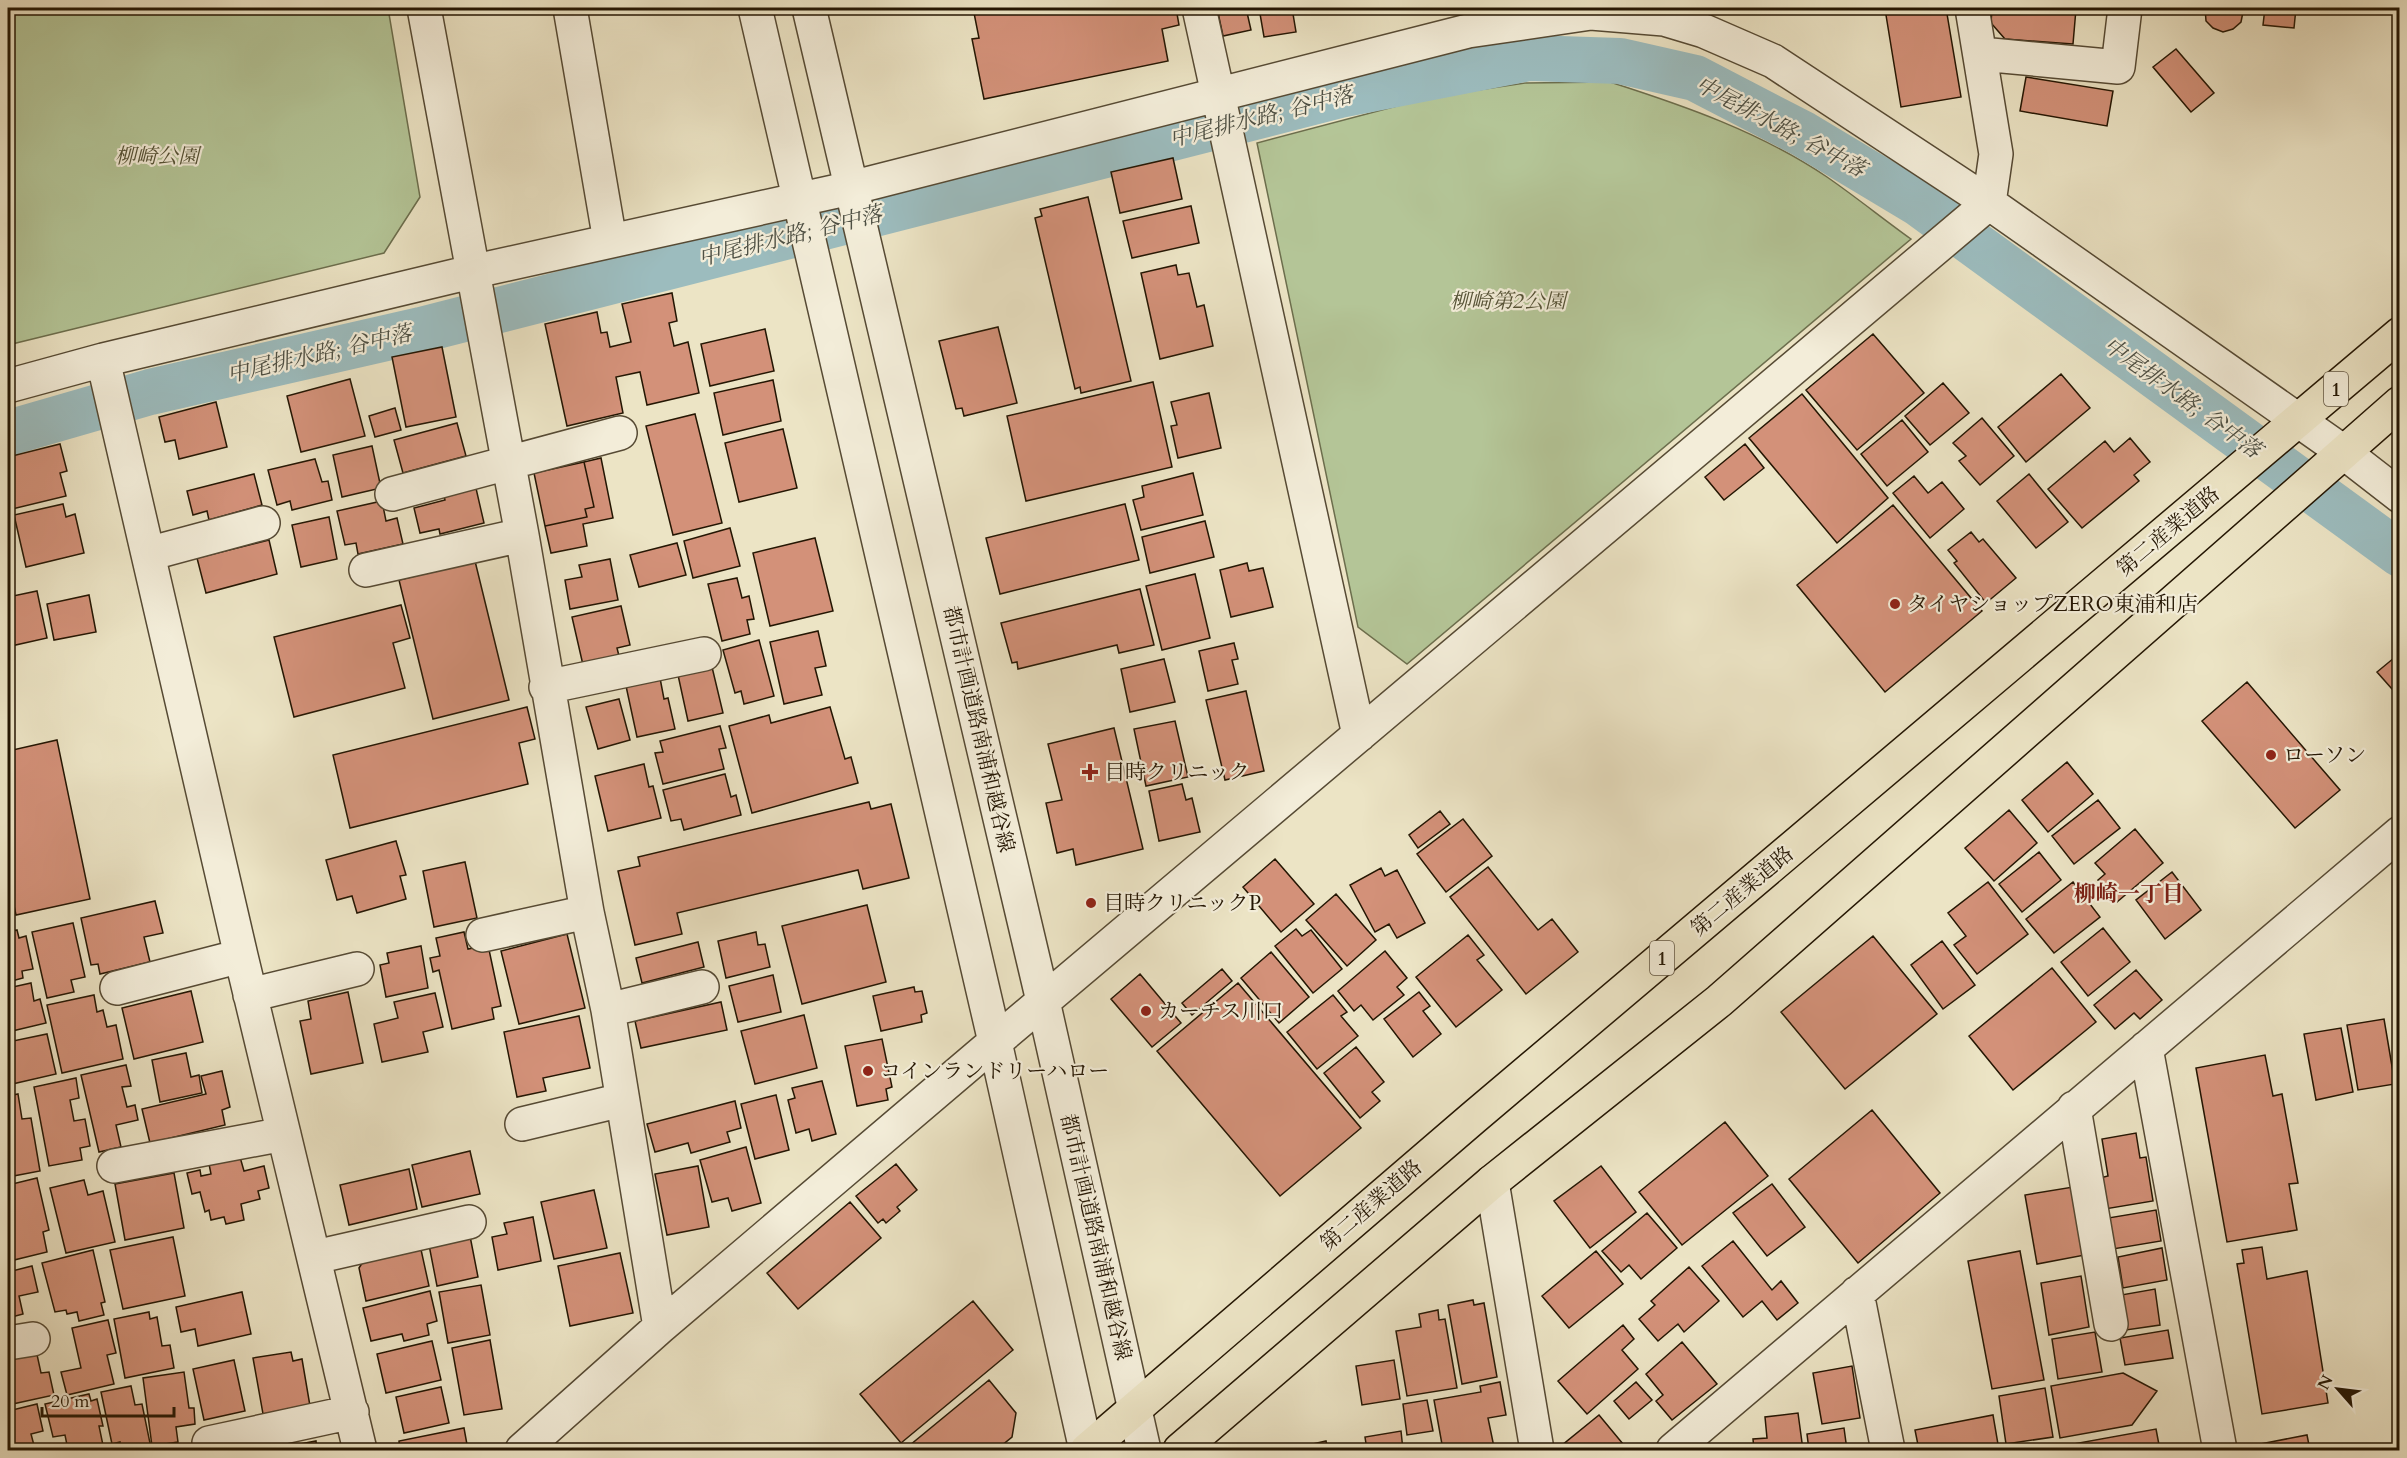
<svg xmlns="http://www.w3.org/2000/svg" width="2407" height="1458" font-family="Cardo,'Noto Serif JP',serif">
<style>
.green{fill:#b4c597;stroke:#6c6e4d;stroke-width:1.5}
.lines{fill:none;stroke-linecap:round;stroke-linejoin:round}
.canal{stroke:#9cbcbe;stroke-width:46}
.building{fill:#d39179;stroke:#241603;stroke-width:1.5}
.minor-casing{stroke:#564a34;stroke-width:36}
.major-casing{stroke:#241603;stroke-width:36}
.minor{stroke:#f3edd9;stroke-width:33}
.major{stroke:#ece4c5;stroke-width:33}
.poi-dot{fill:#8f2418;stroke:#f3edd9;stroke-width:2}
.labels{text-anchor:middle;stroke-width:4.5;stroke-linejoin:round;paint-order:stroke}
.shield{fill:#f3edd9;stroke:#625643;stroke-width:1.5}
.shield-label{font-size:20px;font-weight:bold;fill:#241603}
.park-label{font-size:21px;font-style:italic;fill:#565337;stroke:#f3edd9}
.street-label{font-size:21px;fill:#241603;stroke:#f3edd9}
.poi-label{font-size:21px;fill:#241603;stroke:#f3edd9;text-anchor:start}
.water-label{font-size:22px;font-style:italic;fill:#4e5044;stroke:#f3edd9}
.neighbourhood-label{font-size:22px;font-weight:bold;fill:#7a1f14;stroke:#f3edd9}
</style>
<rect width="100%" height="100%" fill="#ece4c5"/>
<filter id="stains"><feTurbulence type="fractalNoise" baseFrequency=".00333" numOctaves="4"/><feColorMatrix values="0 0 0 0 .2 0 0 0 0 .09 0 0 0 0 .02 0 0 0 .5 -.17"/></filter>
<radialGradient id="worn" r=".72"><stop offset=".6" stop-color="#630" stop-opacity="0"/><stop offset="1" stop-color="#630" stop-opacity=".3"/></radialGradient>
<path class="green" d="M8,8H388L420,197L384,253L8,345Z
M1610,82C1685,106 1760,132 1827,177C1856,197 1883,219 1911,239L1407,664L1358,627L1257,143L1431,97L1525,83Z"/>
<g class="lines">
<path class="canal" d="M8,433L150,392L421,330L1340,95L1529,58L1620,61L1695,78L1803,134L1918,203L2400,554"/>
</g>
<path class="building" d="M973,8H1176L1179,25L1162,29L1168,61L984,99L972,39L979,38Z
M1217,8H1246L1251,30L1223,36Z
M1259,8H1292L1296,32L1264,37Z
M1370,8H1396V10L1371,14Z
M1894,8H1946L1961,97L1901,107L1885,9Z
M1992,8L2076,9L2073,44L2005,39L1991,23Z
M2205,8H2242L2243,12L2241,22L2233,29L2223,32L2213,28L2206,21Z
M2265,8H2296L2294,28L2263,25Z
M2176,49L2214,93L2191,112L2153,67Z
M2026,77L2113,91L2107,126L2020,111Z
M1173,158L1182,199L1120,213L1111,172Z
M1088,197L1131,381L1081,393L1080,387L1075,389L1035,218L1042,216L1040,209Z
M1191,206L1199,243L1132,258L1123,221Z
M1176,265L1178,275L1189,273L1197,307L1204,305L1213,346L1160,359L1141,273Z
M672,293L677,321L669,323L674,346L688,342L699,393L647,405L640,372L616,377L623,413L567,426L545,324L597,312L601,333L607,332L610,347L631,342L622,304Z
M998,327L1017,403L964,416L962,408L956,409L939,341Z
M765,329L774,371L710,386L701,344Z
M1873,334L1924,393L1857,450L1806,390Z
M442,347L456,417L406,427L392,357Z
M2061,374L2090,408L2026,462L1998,427Z
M350,379L365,436L301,452L287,396Z
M773,380L781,421L723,435L714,393Z
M1153,382L1172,467L1026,501L1007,416Z
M1943,383L1969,413L1930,445L1905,416Z
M1209,393L1221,448L1178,458L1171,426L1177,425L1171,402Z
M1802,394L1888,498L1837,543L1749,438Z
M216,402L227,447L179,459L175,440L165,442L159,417Z
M395,408L401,430L375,437L369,416Z
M695,414L722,523L673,535L646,426Z
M1982,418L2014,456L1980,485L1959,461L1966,456L1953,443Z
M1902,420L1928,452L1887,486L1861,454Z
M457,423L466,456L403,473L394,440Z
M783,429L797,488L739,502L725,443Z
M2130,438L2150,462L2134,475L2139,481L2082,528L2048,489L2105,441L2114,452Z
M60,444L67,471L60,473L66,496L8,510V457Z
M1745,444L1764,468L1724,500L1705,477Z
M372,446L381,488L342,497L333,455Z
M601,458L613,518L583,524L587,546L551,553L545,526L587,517L585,509L594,507L584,462Z
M315,459L322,482L328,481L332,500L292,510L290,501L277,505L268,470Z
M584,462L594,507L585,509L587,517L545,526L534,473Z
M1193,473L1203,515L1141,530L1133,500L1144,497L1142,486Z
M254,474L262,505L209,520L207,511L193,515L187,491Z
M2029,474L2068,522L2036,548L1997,501Z
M1914,476L1928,493L1942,482L1964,509L1930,538L1893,493Z
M475,484L484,523L440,534L439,529L420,533L414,508L445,500L443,492Z
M382,501L386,521L397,518L403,544L358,554L356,543L345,545L337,511Z
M63,504L66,517L75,514L84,553L26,567L14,515Z
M1125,504L1139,560L1000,594L986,538Z
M1893,505L1982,611L1885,692L1797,585Z
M329,517L337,559L301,567L292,525Z
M1205,521L1214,557L1150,573L1142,537Z
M730,528L740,566L693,578L684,541Z
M1971,532L1979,542L1983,539L2016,578L1986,603L1954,563L1957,561L1948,550Z
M815,538L833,611L770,626L753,553Z
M269,540L277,574L206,593L197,558Z
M677,543L686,575L639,587L630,555Z
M610,559L618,600L570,609L565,580L582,577L579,565Z
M475,561L509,700L433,719L399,580Z
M1247,563L1249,571L1263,568L1273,607L1231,617L1220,570Z
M1195,574L1210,638L1162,650L1146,586Z
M737,578L742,598L749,596L754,619L747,620L750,634L722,641L708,584Z
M1140,589L1154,645L1119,653L1117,645L1018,669L1017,662L1012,663L1001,623Z
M37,591L47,638L11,646L8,631V597Z
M89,595L96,632L54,640L47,604Z
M401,605L410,638L393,643L405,688L294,717L274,637Z
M621,606L630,645L617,648L619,656L583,665L572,617Z
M818,631L826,666L815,668L822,695L784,704L770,642Z
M759,640L774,696L744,704L741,691L735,693L723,650Z
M1234,643L1238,659L1232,660L1238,684L1208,691L1199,651Z
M2400,653V698L2377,672Z
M1164,659L1175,702L1130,712L1121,669Z
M712,667L723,713L688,721L678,675Z
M660,678L664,699L668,698L675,729L637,737L626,686Z
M2247,682L2340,790L2295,828L2202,721Z
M1246,691L1264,771L1225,780L1206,700Z
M619,699L630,740L598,749L586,707Z
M527,707L535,739L519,743L528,784L350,828L333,755Z
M830,707L845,759L851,757L858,783L752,813L729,726L769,715L771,723Z
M1175,721L1188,777L1146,786L1134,729Z
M720,726L726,748L719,749L724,769L663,784L655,753L663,752L660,741Z
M1114,728L1143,849L1076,865L1073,849L1057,853L1046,803L1062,800L1048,744Z
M57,740L90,899L16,915L10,887L8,888V751Z
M2067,762L2093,794L2048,832L2022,800Z
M644,764L649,787L653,786L661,818L608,831L595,776Z
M725,774L731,797L736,795L741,815L684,830L681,819L671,821L663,790Z
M1182,784L1186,800L1192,798L1200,832L1159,841L1149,791Z
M2098,800L2120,828L2074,864L2052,836Z
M869,802L871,809L891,804L909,878L863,889L858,870L677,913L682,934L635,945L618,871L640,866L638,857Z
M2009,810L2037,843L1994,881L1965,848Z
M1440,811L1450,824L1418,848L1409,835Z
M1463,819L1492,856L1446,892L1417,854Z
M2135,829L2163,863L2117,902L2098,880L2105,874L2095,863Z
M396,841L406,875L400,876L406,899L357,913L352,896L337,900L326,860Z
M2039,852L2061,880L2022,912L1999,884Z
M1275,859L1314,904L1281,932L1243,887Z
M465,862L477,918L434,927L423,871Z
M1488,867L1538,930L1552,919L1578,952L1526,994L1450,897Z
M1381,868L1385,876L1397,870L1425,923L1397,938L1389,924L1375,932L1350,885Z
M2172,872L2201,910L2165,939L2136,900Z
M1988,882L2028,934L1977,974L1954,945L1966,936L1948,913Z
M2073,882L2100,917L2054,953L2026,919Z
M1336,894L1376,940L1347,966L1306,920Z
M155,901L163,933L144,937L150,962L100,974L98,964L91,965L81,918Z
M867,905L886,982L802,1004L782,926Z
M73,923L85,977L71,980L74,992L47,998L32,932Z
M2103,928L2130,962L2088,996L2061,962Z
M1296,929L1302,936L1311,930L1342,969L1313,993L1275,946Z
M17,930L19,938L26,936L33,969L22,971L23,978L8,982V932Z
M464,932L468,949L488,945L501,1006L492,1008L494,1019L452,1029L439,970L433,972L430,958L440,956L436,938Z
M756,932L758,945L765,944L770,967L726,978L718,941Z
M567,934L585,1008L519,1024L501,951Z
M1468,935L1484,955L1477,960L1502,990L1456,1027L1416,977Z
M1873,936L1937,1014L1845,1089L1781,1012Z
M1942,941L1975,985L1943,1009L1911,965Z
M698,942L704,967L642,983L636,958Z
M421,946L428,988L386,997L380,965L389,963L387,953Z
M1385,951L1407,978L1397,987L1404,995L1373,1020L1361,1005L1354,1011L1338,991Z
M1271,952L1309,997L1279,1023L1241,978Z
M2052,968L2096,1022L2013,1090L1969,1036Z
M1222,969L1232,981L1192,1015L1182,1003Z
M2136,970L2162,1000L2140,1019L2134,1013L2115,1029L2094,1005Z
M1140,974L1181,1023L1152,1047L1111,999Z
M773,975L781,1012L738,1022L729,986Z
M31,983L34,1001L40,999L46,1023L8,1032V988Z
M1238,983L1361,1128L1280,1196L1157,1051Z
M914,987L915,992L922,991L927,1013L921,1015L922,1022L881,1031L873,996Z
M191,991L203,1042L134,1059L122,1008Z
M348,992L363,1063L311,1074L300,1021L311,1019L308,1001Z
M1419,992L1430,1006L1423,1011L1441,1034L1413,1057L1384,1019Z
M435,993L443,1027L423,1032L428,1052L382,1062L374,1024L398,1018L394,1002Z
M94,995L97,1012L103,1010L107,1027L116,1025L123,1059L62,1073L47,1005Z
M1333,995L1347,1012L1341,1016L1358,1036L1317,1069L1287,1032Z
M721,1002L727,1030L641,1048L635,1021Z
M804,1015L817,1068L755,1084L741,1031Z
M579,1016L590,1068L543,1078L546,1091L517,1097L504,1032Z
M2384,1019L2395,1084L2358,1090L2347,1025Z
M2341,1028L2353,1092L2316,1100L2304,1034Z
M47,1034L56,1074L8,1085V1053L10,1052L8,1042Z
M882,1039L892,1087L886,1089L888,1100L857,1106L845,1046Z
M1356,1047L1384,1082L1372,1092L1380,1101L1360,1118L1324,1073Z
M186,1053L191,1077L199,1075L202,1093L160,1102L152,1060Z
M2265,1055L2273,1096L2282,1094L2298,1183L2289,1184L2297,1230L2227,1242L2196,1068Z
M126,1065L131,1086L122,1087L127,1107L135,1105L138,1120L116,1125L121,1147L99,1152L81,1075Z
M222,1071L230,1107L222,1110L225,1125L150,1143L142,1109L206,1094L201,1076Z
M76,1078L79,1098L70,1100L74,1121L85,1119L90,1146L80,1148L82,1160L49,1166L34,1087Z
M822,1081L836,1134L812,1141L809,1129L796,1133L788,1100L795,1098L792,1088Z
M18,1094L22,1119L31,1118L40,1171L8,1177V1096Z
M776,1095L789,1150L755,1159L741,1104Z
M735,1101L741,1128L727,1132L730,1142L691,1153L688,1143L655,1152L647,1124Z
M1872,1110L1940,1193L1858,1263L1789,1179Z
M1725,1122L1768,1176L1682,1245L1639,1192Z
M2136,1133L2140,1158L2146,1157L2153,1201L2105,1209L2100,1178L2108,1176L2102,1139Z
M746,1147L761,1203L732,1211L728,1198L712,1202L700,1160Z
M470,1151L480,1194L422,1207L412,1165Z
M240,1157L244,1171L264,1166L269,1188L258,1191L260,1199L241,1204L244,1220L226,1224L224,1217L211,1220L209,1210L205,1212L200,1192L192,1194L187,1173L200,1170L201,1176L211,1174L209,1164Z
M896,1164L917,1190L897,1207L900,1211L886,1223L883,1219L878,1223L856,1196Z
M698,1166L709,1227L667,1235L655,1174Z
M1601,1166L1636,1212L1590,1248L1554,1201Z
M409,1169L417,1209L349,1225L340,1185Z
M174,1173L184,1228L125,1240L115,1184Z
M37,1178L49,1230L43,1232L47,1252L14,1260L8,1233V1185Z
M84,1180L88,1195L103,1191L115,1242L66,1253L50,1188Z
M1772,1184L1805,1227L1767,1256L1733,1213Z
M2073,1187L2085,1255L2037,1264L2025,1195Z
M594,1190L607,1248L554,1259L541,1202Z
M850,1202L881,1238L798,1309L767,1273Z
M2156,1210L2161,1241L2113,1249L2108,1218Z
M1647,1213L1677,1248L1641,1279L1629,1265L1621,1272L1602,1251Z
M533,1217L541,1261L498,1270L492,1237L507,1234L504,1223Z
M470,1236L478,1277L437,1286L429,1245Z
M173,1237L185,1296L123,1309L110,1250Z
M1733,1241L1772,1290L1781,1281L1798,1303L1777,1320L1762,1301L1743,1317L1702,1266Z
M420,1245L429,1286L366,1301L359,1268L366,1257Z
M2262,1247L2267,1279L2307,1271L2328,1403L2262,1414L2237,1264L2244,1263L2242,1250Z
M2162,1248L2167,1280L2123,1288L2118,1257Z
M93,1250L105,1302L101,1303L104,1315L79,1321L77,1312L67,1314L66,1310L55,1312L42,1263Z
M1596,1251L1623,1284L1569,1328L1542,1296Z
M2020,1251L2044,1380L1992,1389L1968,1261Z
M620,1253L633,1313L570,1326L558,1266Z
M32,1266L38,1292L19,1296L23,1314L8,1318V1272Z
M1689,1267L1719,1301L1684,1332L1678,1324L1658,1341L1639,1319L1655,1305L1651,1301Z
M2081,1276L2089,1327L2049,1335L2041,1283Z
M481,1285L490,1335L448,1343L439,1292Z
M2155,1289L2160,1325L2126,1330L2121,1295Z
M430,1291L437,1321L427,1324L429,1335L404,1341L402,1334L371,1341L363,1308Z
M242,1292L251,1334L198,1346L195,1329L181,1332L176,1307Z
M1473,1300L1474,1305L1484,1303L1497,1377L1462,1384L1448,1305Z
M973,1301L1013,1350L901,1443L860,1394Z
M1438,1310L1439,1320L1445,1319L1457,1388L1407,1396L1396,1331L1421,1327L1419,1314Z
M149,1312L150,1319L157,1317L162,1346L170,1345L174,1368L125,1378L114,1319Z
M108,1320L116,1353L107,1355L114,1384L67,1395L61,1372L81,1368L72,1328Z
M1623,1325L1634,1339L1622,1350L1638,1369L1587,1414L1558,1381Z
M2168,1330L2173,1358L2125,1365L2120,1338Z
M2095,1332L2102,1372L2058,1379L2052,1339Z
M490,1340L502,1409L464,1415L452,1348Z
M432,1341L441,1380L386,1393L377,1354Z
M1682,1342L1717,1384L1672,1420L1656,1401L1663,1395L1646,1374Z
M36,1350L41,1373L49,1372L54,1395L8,1405V1356Z
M291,1352L293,1361L302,1359L310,1406L263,1414L253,1358Z
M234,1360L245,1411L204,1420L193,1369Z
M1394,1360L1400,1399L1362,1405L1356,1366Z
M1852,1366L1860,1418L1822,1424L1813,1373Z
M184,1372L189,1408H194L195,1424L176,1427L178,1442L152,1446L143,1378Z
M2123,1373L2157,1391L2132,1425L2060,1438L2051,1386Z
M989,1380L1016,1413L1012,1437L996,1450H904Z
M1500,1382L1506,1415L1488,1418L1494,1447L1443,1450L1434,1400L1481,1392L1480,1386Z
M1636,1382L1652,1400L1629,1419L1614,1401Z
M131,1386L135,1405L142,1404L151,1448L121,1450L120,1442L112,1444L101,1392Z
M441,1387L449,1423L404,1433L396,1397Z
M2045,1388L2053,1437L2006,1444L1999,1396Z
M89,1394L91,1401L97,1399L103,1426H99L104,1450H68L65,1435L53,1437L45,1404Z
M1427,1400L1433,1431L1407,1435L1403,1404Z
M37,1404L43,1431L31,1434L35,1449L8,1450V1411Z
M1798,1413L1803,1450H1754L1753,1439L1767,1438L1765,1417Z
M1599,1415L1628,1450H1564L1561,1446Z
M1993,1415L1999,1450H1919L1915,1430Z
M464,1428L468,1450H400L399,1441Z
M1844,1428L1847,1450H1809L1807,1434Z
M2156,1429L2160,1450H2063L2062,1446Z
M1401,1431L1403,1450H1367L1365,1437Z
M2307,1435L2310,1450H2262L2260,1444Z
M316,1441L317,1450H274V1449Z
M1326,1441L1328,1450H1287Z
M2052,1445L2053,1450H2019Z"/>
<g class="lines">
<defs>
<path id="minor" d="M424,8L522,535L587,912L608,1010L660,1327
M570,8L610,241
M755,8L995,1042L1086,1450
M809,8L1043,1001L1144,1450
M1199,8L1359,735
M1981,54L2118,67L2125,8
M103,360L241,956L360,1450
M8,386L103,360L471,272L851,188L1468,31L1591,13L1664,19L1704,31L1773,61L1989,203L2342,451L2400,496
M392,494L620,433
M148,554L263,523
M366,570L522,535
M546,687L704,654
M483,935L587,912
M117,988L241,956
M250,995L357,969
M608,1010L702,987
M2146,1048L2220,1450
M2074,1108L2111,1324
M522,1124L622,1100
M114,1166L284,1134
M1492,1182L1537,1450
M315,1257L469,1222
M1857,1293L1888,1450
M8,1343L33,1339
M209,1443L352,1412
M522,1450L660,1327L995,1042L1989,203L1996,154L1972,8
M1673,1450L2400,833"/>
<path id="major" d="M1087,1450L1473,1118L2400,334
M1180,1450L1492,1182L1719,1001L2400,403"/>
</defs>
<use href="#minor" class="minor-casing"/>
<use href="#major" class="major-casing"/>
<use href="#minor" class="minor"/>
<use href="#major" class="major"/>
</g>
<g class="poi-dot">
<circle cx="1895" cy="604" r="6"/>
<circle cx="2271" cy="755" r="6"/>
<path d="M1087 763h6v6h6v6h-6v6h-6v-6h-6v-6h6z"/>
<circle cx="1091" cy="903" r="6"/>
<circle cx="1146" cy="1011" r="6"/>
<circle cx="868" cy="1071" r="6"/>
</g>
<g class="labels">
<g class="shield">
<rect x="2324" y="372" width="24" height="34" rx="4.5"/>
<rect x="1650" y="941" width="24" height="34" rx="4.5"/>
</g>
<g class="shield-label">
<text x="2336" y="396">1</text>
<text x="1662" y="965">1</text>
</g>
<g class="park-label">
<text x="157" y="163">柳崎公園</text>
<text x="1508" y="308">柳崎第2公園</text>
</g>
<g class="street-label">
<text transform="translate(2168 531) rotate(-40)" y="7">第二産業道路</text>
<text transform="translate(979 729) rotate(77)" y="7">都市計画道路南浦和越谷線</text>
<text transform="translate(1742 891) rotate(-40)" y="7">第二産業道路</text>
<text transform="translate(1371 1205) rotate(-41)" y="7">第二産業道路</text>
<text transform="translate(1096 1237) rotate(77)" y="7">都市計画道路南浦和越谷線</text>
</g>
<g class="poi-label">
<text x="1907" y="611">タイヤショップZERO東浦和店</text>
<text x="2283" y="762">ローソン</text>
<text x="1104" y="779">目時クリニック</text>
<text x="1103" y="910">目時クリニックP</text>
<text x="1158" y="1018">カーチス川口</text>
<text x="880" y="1078">コインランドリーハロー</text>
</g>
<g class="water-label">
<text transform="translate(1261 116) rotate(-14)" y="8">中尾排水路; 谷中落</text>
<text transform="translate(1781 126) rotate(28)" y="8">中尾排水路; 谷中落</text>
<text transform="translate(790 235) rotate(-14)" y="8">中尾排水路; 谷中落</text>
<text transform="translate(319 353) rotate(-13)" y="8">中尾排水路; 谷中落</text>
<text transform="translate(2183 397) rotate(36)" y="8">中尾排水路; 谷中落</text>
</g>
<g class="neighbourhood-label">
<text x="2129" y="901">柳崎一丁目</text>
</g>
</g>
<rect width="2407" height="1458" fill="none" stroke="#ece4c5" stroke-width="30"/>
<rect x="9" y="9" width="2389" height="1440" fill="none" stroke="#241603" stroke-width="3"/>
<rect x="15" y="15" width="2377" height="1428" fill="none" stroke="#241603" stroke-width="1.5"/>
<g transform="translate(2338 1389) rotate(298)" stroke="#f3edd9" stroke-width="4.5" paint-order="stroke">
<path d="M0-4.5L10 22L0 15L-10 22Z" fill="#241603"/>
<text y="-9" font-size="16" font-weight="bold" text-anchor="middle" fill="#241603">N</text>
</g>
<path d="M42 1407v9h132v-9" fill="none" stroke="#241603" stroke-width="3"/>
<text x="51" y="1407" font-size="18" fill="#241603" stroke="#f3edd9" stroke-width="4.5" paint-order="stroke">20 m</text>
<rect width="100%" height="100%" filter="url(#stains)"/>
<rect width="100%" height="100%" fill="url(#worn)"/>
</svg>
